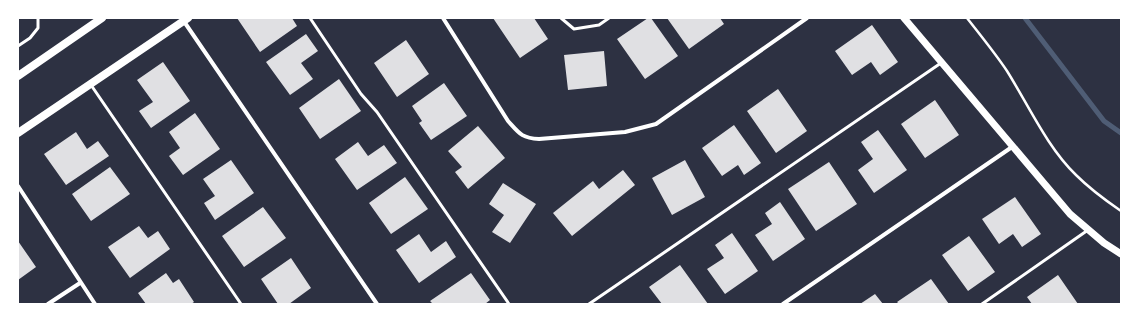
<svg xmlns="http://www.w3.org/2000/svg" width="1139" height="322" font-family="'Source Serif 4',serif">
<style>
.lines{fill:none;stroke-linecap:round;stroke-linejoin:round}
.stream{stroke:#4f5d75;stroke-width:5}
.building{fill:#e0e0e3}
.path{stroke:#fff;stroke-width:2.5}
.service{stroke:#fff;stroke-width:3}
.minor{stroke:#fff;stroke-width:4}
.tertiary{stroke:#fff;stroke-width:7}
.secondary{stroke:#fff;stroke-width:8}
</style>
<rect width="100%" height="100%" fill="#2d3142"/>
<g class="lines">
<path class="stream" d="M1025,18L1104,121L1121,133"/>
</g>
<path class="building" d="M237,18H269L270,19L292,18L297,26L260,52Z
M493,18H534L548,39L520,58Z
M648,18H651L678,56L645,79L617,39Z
M667,18H720L724,24L689,49Z
M872,25L898,62L880,75L871,62L852,75L835,51Z
M306,34L318,51L301,63L313,79L290,95L266,62Z
M406,40L429,74L397,97L374,63Z
M604,51L607,86L568,90L564,55Z
M163,62L190,101L151,128L139,111L153,102L137,80Z
M339,79L361,111L320,139L299,108Z
M444,83L467,116L431,140L419,123L422,121L412,106Z
M778,89L807,131L776,153L747,111Z
M935,100L959,135L925,158L901,124Z
M195,113L220,149L183,175L169,156L180,148L169,132Z
M734,125L761,163L744,175L738,165L722,176L702,148Z
M478,126L505,158L468,189L455,172L462,167L448,151Z
M878,130L907,170L874,193L858,170L873,159L861,142Z
M76,132L87,149L98,141L109,156L66,185L44,154Z
M358,142L368,156L384,145L397,163L357,190L335,159Z
M231,160L254,193L215,220L204,203L215,196L203,179Z
M685,160L705,197L672,215L652,178Z
M829,162L857,204L816,231L788,189Z
M110,167L130,194L91,221L72,194Z
M623,170L635,185L572,236L553,213L593,181L599,189Z
M405,177L428,209L391,234L369,203Z
M503,183L536,204L510,243L492,232L504,215L489,204Z
M1015,197L1041,234L1022,247L1013,234L999,244L982,219Z
M780,202L805,239L773,261L755,235L772,224L765,213Z
M263,207L286,238L244,267L222,236Z
M139,226L148,238L158,231L170,249L130,278L108,247Z
M732,233L758,271L725,294L707,269L724,258L715,245Z
M419,234L431,252L446,241L456,257L419,283L396,250Z
M969,236L995,272L968,291L942,255Z
M18,241L36,267L18,280Z
M291,258L311,288L289,304H278L261,279Z
M680,265L708,304H662L649,287Z
M166,273L173,283L179,279L194,302L191,304H146L138,293Z
M471,273L490,300L485,304H433L430,301Z
M1058,275L1078,304H1032L1027,297Z
M931,279L949,304H899L897,302Z
M875,294L883,304H860Z"/>
<g class="lines">
<path class="path" d="M967,18C981,36 995,53 1007,71C1029,106 1047,147 1076,175C1090,189 1105,200 1121,211"/>
<path class="service" d="M310,18L361,94L377,112L509,304
M561,18L574,29L599,25L609,18
M18,46L30,38L38,28V18
M91,85L241,304
M589,304L941,63
M982,304L1088,230"/>
<path class="minor" d="M443,18L508,121C519,133 521,138 539,139L625,132L656,124L807,18
M183,20L377,304
M18,186L95,304
M48,304L80,283
M783,304L1012,147"/>
<path class="tertiary" d="M904,18L1070,214L1104,243L1121,254"/>
<path class="secondary" d="M18,76L102,18
M18,133L188,18"/>
</g>
<rect width="1139" height="322" fill="none" stroke="#ffffff" stroke-width="38"/>
</svg>
